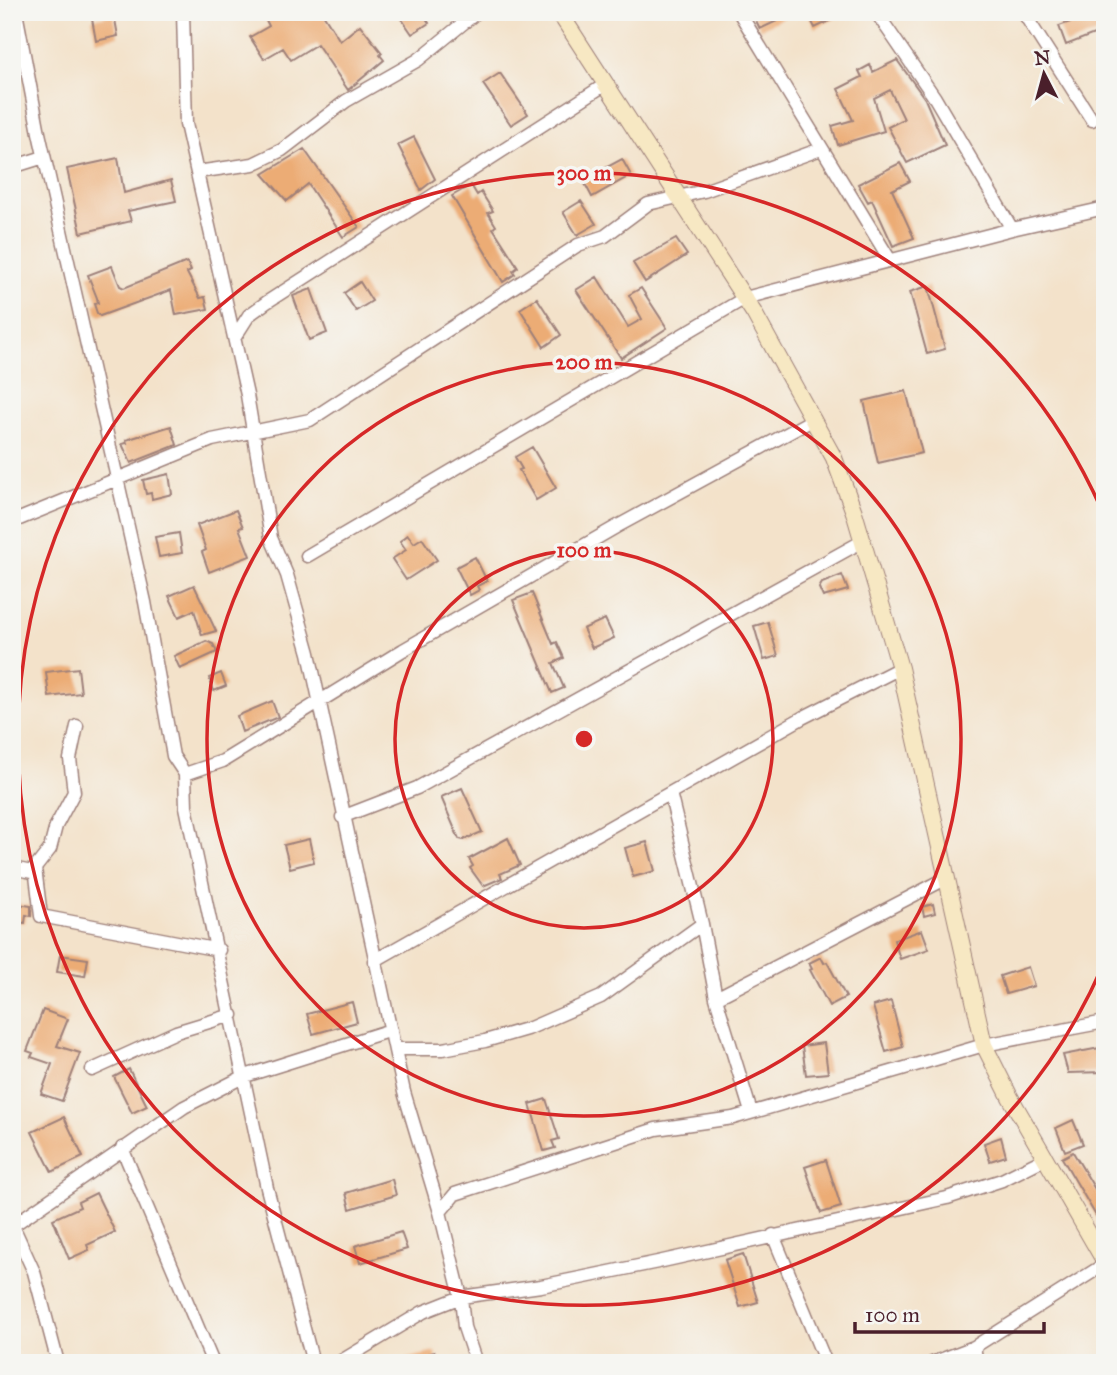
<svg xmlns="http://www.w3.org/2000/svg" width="1117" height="1375" font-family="'IM FELL Great Primer',serif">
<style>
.building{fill:#ecac75}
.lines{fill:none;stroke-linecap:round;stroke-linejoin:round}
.street-casing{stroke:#9e807a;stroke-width:15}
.secondary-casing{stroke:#9e807a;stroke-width:18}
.street{stroke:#fff;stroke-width:12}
.secondary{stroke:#f7e8c3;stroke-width:16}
.ring{fill:none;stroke:#d62828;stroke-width:3.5}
.centre{fill:#d62828;stroke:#f6f6f2;stroke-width:3.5}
.ring-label{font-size:21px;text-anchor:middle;font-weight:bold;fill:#d62828;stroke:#f6f6f2;stroke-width:7;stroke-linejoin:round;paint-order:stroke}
</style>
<rect width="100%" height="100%" fill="#f6f6f2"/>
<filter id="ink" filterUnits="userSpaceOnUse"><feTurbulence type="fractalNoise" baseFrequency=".0143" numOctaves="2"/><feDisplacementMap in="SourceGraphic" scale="14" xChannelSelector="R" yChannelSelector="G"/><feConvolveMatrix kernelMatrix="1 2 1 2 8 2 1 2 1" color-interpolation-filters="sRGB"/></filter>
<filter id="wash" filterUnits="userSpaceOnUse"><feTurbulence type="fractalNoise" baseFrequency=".00686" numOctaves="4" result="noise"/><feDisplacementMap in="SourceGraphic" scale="28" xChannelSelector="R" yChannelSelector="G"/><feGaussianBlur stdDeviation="1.57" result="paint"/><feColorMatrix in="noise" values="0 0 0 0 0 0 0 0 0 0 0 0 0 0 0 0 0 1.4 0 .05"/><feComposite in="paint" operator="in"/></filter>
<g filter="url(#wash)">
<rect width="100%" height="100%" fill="#f3e2ca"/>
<g id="blocks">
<path class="building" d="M278,12H322L340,41L360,25L382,53L380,55L384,60L348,90L317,44L291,60L283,48L264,59L250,37L269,26L266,20Z
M397,12H422L429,23L412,34Z
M752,12H796L760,29Z
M807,12H848L815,28Z
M1095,13L1102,31L1066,45L1059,26Z
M114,14L118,36L96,41L92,19Z
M897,60L925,99L945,145L907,163L888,127L904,119L890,90L874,98L884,131L838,145L832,126L853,120L838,89L862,77L859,71L870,65L873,72Z
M500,73L528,114L511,125L483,84Z
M414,137L435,179L421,190L398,145Z
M304,149L359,227L343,237L308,184L287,201L263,174Z
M118,158L124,193L171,180L176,201L128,211L131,221L81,233L67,169Z
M622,159L631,175L592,197L583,180Z
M900,163L910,181L892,190L914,238L893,246L872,200L868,202L858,184Z
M471,185L477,195L481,192L493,211L488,213L496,226L493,228L518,267L513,271L515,274L503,282L452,196Z
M581,201L596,224L577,235L563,212Z
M676,239L687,255L645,282L633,263Z
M187,262L191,271L187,273L200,298L205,297L208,309L176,315L171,290L100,316L97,313L94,304L98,303L97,298L88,275L112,266L120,286L124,288Z
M597,277L628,327L642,319L629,295L641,288L667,328L621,358L576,290Z
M360,282L372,301L356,311L344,293Z
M928,286L945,349L927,354L910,292Z
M311,289L327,333L309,340L293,296Z
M537,298L561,335L544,347L520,309Z
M906,391L922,453L878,463L864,401Z
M171,426L177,445L131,463L122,444L127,443L126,440Z
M532,447L556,488L536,500L519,470L522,469L515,457Z
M169,474L172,494L152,499L151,493L146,494L143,480Z
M236,510L243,527L239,528L250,556L209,572L202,552L206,550L197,525Z
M179,533L182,553L159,557L155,537Z
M408,535L414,543L422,538L437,560L406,580L392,559L406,550L400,541Z
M475,557L487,581L477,586L479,590L470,595L456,567Z
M842,575L848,590L823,597L819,588L822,583Z
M194,585L216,631L202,635L194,610L179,617L169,596Z
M532,593L553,644L557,642L564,658L553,663L564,688L552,693L513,600Z
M605,619L614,638L592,648L583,629Z
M768,622L778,656L764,660L754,626Z
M206,641L213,644L217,652L180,669L174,656Z
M78,668L81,693L49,697L46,672Z
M221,673L226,686L214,691L209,678Z
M272,701L278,717L242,732L237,716Z
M462,788L482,832L463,840L459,839L441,797Z
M508,838L520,865L500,874L502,878L483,886L470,868L473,866L469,859Z
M309,839L314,862L290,868L284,845Z
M647,842L655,871L633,877L625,848Z
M12,903L31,906V916L26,915L25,923L12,921Z
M933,904L935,913L924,916L922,907Z
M922,930L929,949L900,959L894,940Z
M60,955L88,959L85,976L57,972Z
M821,957L824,963L827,962L846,997L829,1006L810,970L812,969L809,963Z
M1028,967L1034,986L1006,994L1000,976Z
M891,1001L903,1047L886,1052L873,1006Z
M352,1002L357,1022L313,1034L307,1014Z
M43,1010L68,1019L57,1046L80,1053L62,1101L41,1094L52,1064L31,1057L33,1053L27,1051Z
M824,1043L828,1073L806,1075L802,1046Z
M1105,1047V1072L1068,1073L1063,1055Z
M129,1069L147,1106L132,1113L114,1077Z
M546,1099L559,1139L552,1141L555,1148L544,1151L530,1104Z
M64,1117L83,1157L52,1172L32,1132Z
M1073,1120L1083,1144L1065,1151L1056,1128Z
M1001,1137L1006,1156L990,1161L984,1143Z
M1073,1152L1105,1206V1231L1062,1158Z
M826,1160L841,1207L821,1213L805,1167Z
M392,1179L396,1195L350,1209L346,1193Z
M96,1193L115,1232L87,1245L89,1250L69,1259L53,1219L80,1207L78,1202Z
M401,1232L407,1249L360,1263L355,1246Z
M743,1254L758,1302L740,1307L725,1260Z
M435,1352L437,1363H406V1359Z"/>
</g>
</g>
<g filter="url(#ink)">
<use href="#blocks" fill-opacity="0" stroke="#9e807a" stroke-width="2"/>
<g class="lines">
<defs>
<path id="street" d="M16,12L39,133L145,602L173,756L185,774
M183,12L186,124L247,395L271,538L287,575L309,653L404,1092L440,1212L461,1297L464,1327L476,1363
M739,12L890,260
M1023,12L1092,120
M12,167L44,157
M197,172L253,164L282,150L346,101L418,60L477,12
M1012,229L1105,208
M235,337L249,315L267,302L606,84
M12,522L212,440L310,420L578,245L605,236L648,204L704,191L821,149
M307,556L745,298L1012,229L935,98L876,12
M670,793L702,924L716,998L751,1112
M342,817L417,788L863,541
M12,868L32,872L50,849L56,826L74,792L70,759L77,726
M35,868L41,916L219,950
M374,961L802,718L900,668
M716,998L947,878
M396,1049H443L485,1041L530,1028L601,997L702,924
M92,1070L176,1032L232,1015
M122,1148L213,1363
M440,1212L455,1194L656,1129L733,1118L984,1045L1105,1022
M12,1226L184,1107L245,1076L391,1030
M13,1226L34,1272L58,1363
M773,1235L826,1363
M974,1347L977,1363
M313,1363L267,1188L186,807L185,774L223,761L403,650L616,527L814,419
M338,1363L423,1312L461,1297L541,1286L658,1262L947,1198L1002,1180L1044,1159
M932,1363L974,1347L1105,1264"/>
<path id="secondary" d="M559,12L754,313L834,458L854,512L900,668L984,1045L1010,1097L1105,1262"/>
</defs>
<use href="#street" class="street-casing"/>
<use href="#secondary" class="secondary-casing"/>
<use href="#street" class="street"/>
<use href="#secondary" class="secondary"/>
</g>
</g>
<g class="ring">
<circle cx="584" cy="739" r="189"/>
<circle cx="584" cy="739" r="377"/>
<path d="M1103 965A566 566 0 1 1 1103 513"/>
</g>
<circle cx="584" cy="739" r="10" class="centre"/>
<g class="ring-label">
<text x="584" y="180">300 m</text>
<text x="584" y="369">200 m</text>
<text x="584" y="557">100 m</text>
</g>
<rect width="1117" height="1375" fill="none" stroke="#f6f6f2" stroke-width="42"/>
<g transform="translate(1044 74) rotate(354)" stroke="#f6f6f2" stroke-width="5" paint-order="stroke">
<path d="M0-5L12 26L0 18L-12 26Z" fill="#4a1f2b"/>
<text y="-10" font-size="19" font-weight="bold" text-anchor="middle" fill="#4a1f2b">N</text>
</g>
<path d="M855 1322v10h189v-10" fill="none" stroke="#4a1f2b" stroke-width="3.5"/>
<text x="865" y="1322" font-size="21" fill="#4a1f2b" stroke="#f6f6f2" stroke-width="5" paint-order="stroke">100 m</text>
</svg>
